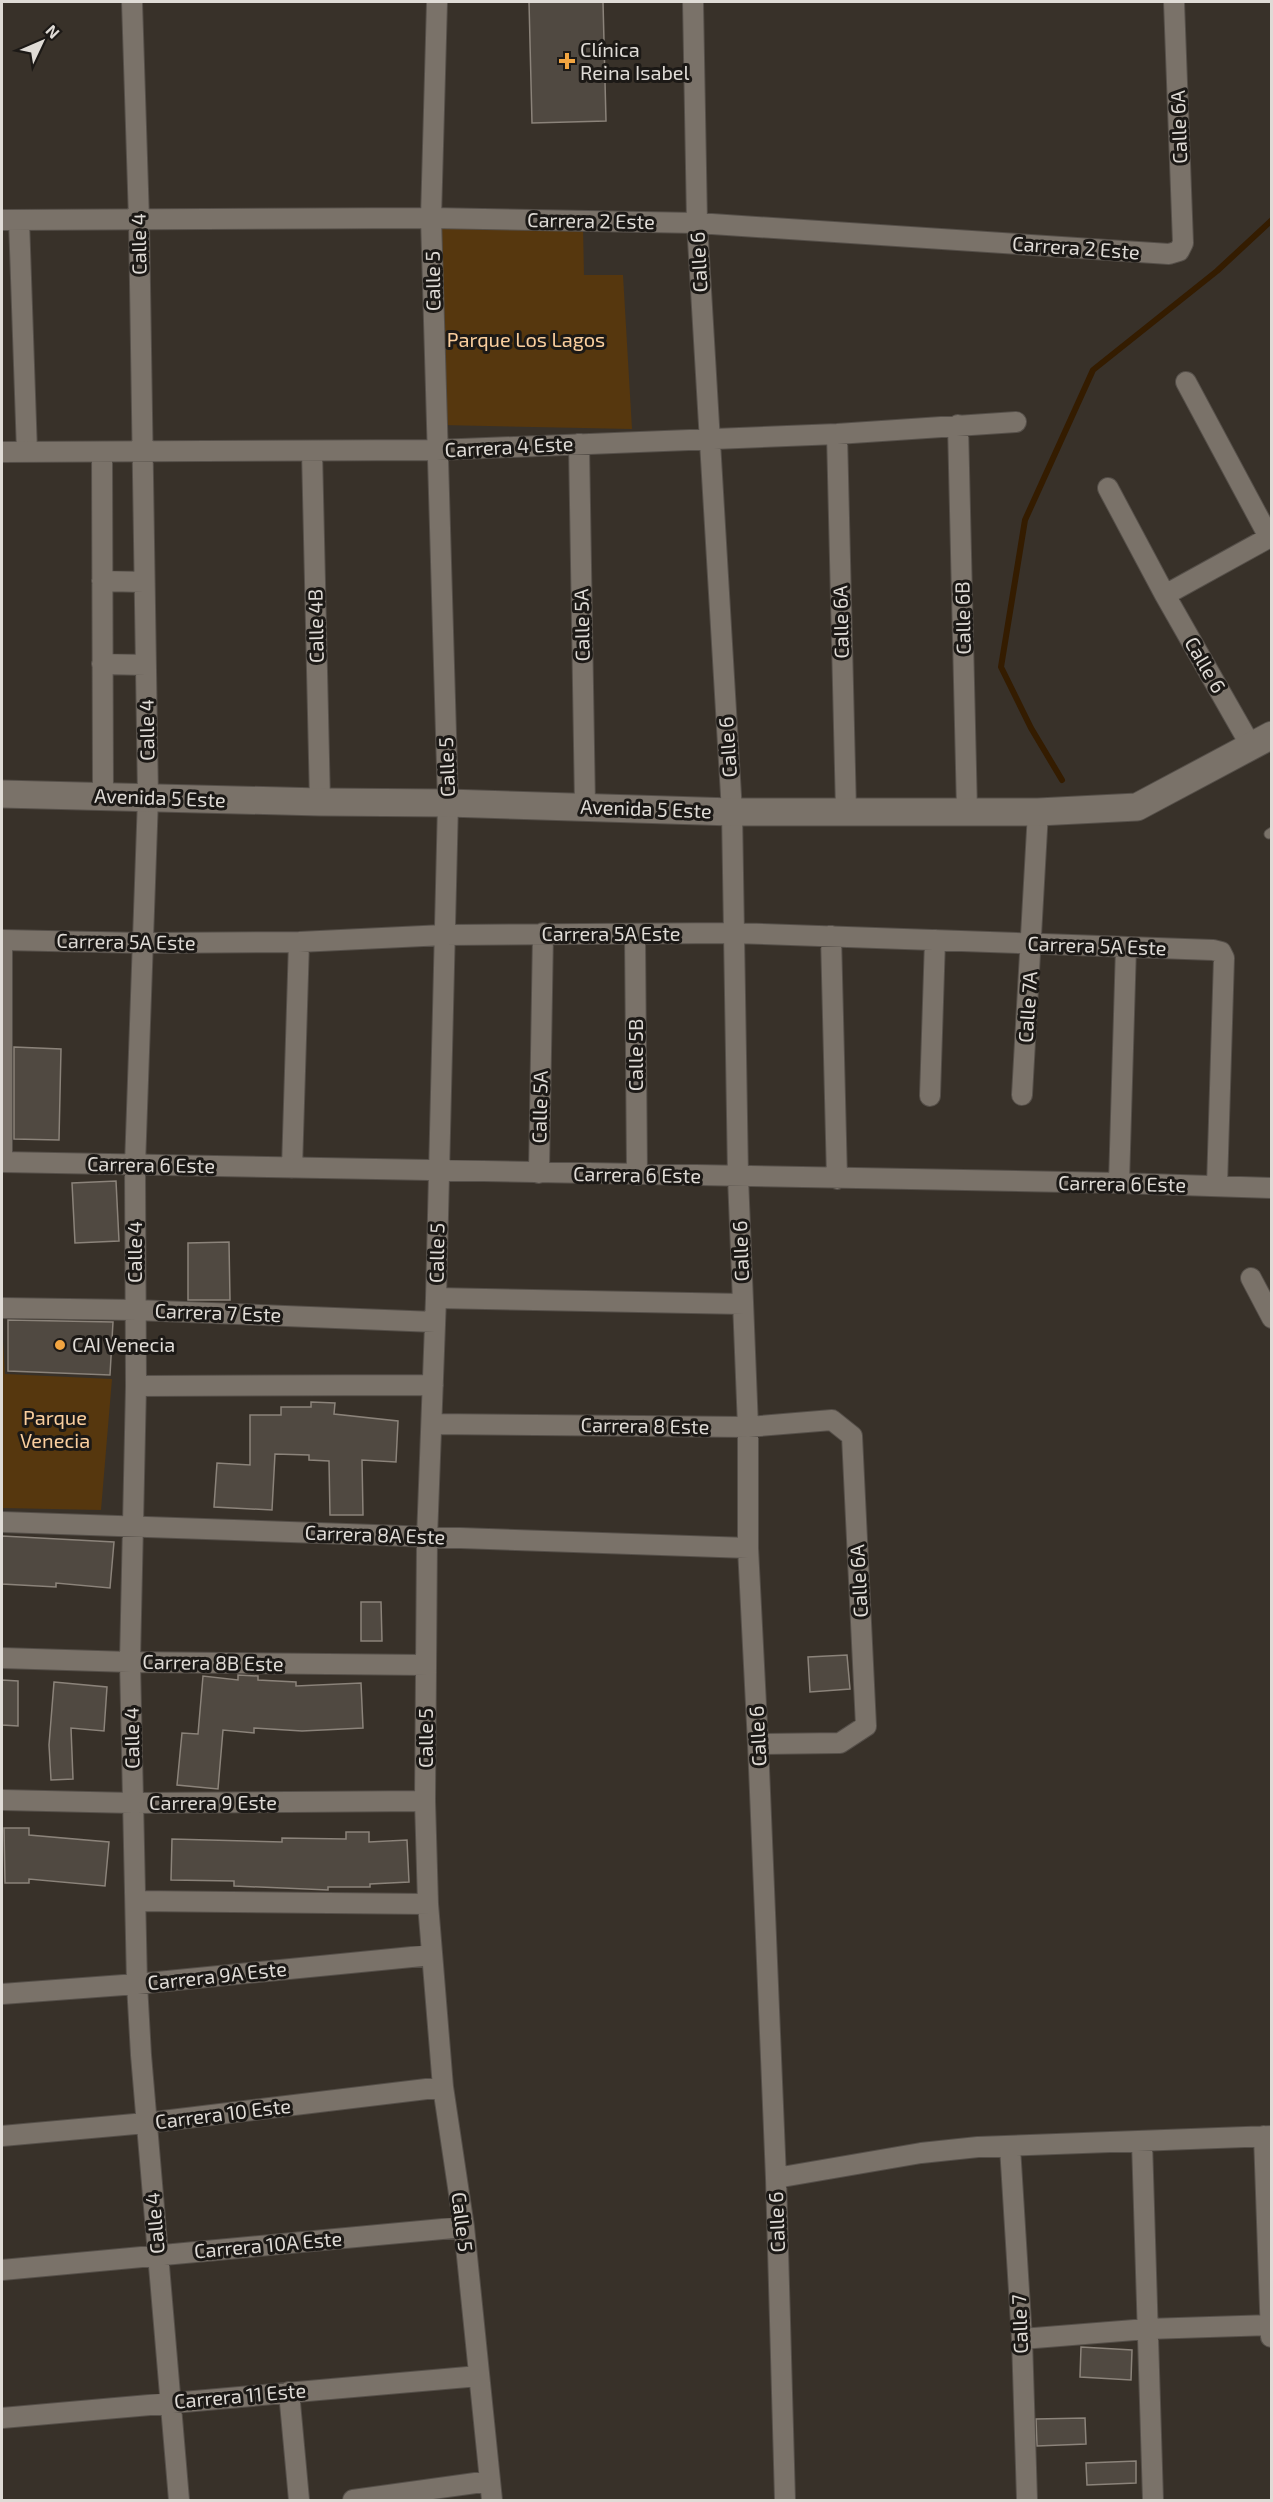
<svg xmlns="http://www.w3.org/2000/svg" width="1273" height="2502" font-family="'Exo 2',sans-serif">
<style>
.green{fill:#56370e}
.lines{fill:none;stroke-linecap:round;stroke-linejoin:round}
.stream{stroke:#341c00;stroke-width:6}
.building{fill:#504941;stroke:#8b837a;stroke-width:1.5}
.service-casing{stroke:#554f49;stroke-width:11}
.minor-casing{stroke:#554f49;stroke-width:22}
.secondary-casing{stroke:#554f49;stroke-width:29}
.service{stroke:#7a7269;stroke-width:9}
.minor{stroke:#7a7269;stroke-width:20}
.secondary{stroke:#7a7269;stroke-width:27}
.poi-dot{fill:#f2a541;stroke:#1c1916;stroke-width:2}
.labels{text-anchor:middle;stroke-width:6;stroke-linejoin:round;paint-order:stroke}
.poi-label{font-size:20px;fill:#dfdbd6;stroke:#1c1916;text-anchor:start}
.street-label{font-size:20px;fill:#dfdbd6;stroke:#1c1916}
.park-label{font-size:20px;fill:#face9d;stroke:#1c1916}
</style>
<rect width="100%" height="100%" fill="#383129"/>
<path class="green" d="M437,224L583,226L584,275H623L632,429L440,425Z
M2,1325L5,1374L112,1379L101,1510L2,1508Z"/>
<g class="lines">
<path class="stream" d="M1062,780L1031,728L1001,667L1025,520L1093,370L1217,271L1272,220"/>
</g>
<path class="building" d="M529,2H603L606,121L532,123Z
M14,1047L61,1049L59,1140L14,1139Z
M116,1181L119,1241L75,1243L72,1183Z
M229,1242L230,1300H188V1243Z
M8,1320L113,1322L110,1375L8,1371Z
M311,1402L335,1403L334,1414L398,1421L396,1462L362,1460L363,1515H330L329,1461L309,1460V1455L275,1454L272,1510L214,1507L217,1463L250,1465V1415H281V1407H311Z
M2,1536L114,1542L110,1588L56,1583V1587L2,1584Z
M361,1602H381L382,1641H361Z
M847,1655L850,1689L810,1692L808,1657Z
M238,1675L258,1676V1680L296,1682V1686L361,1683L363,1728L302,1731L254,1728V1733L223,1730L218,1789L177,1785L182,1733L198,1734L203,1676L238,1680Z
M2,1680L18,1681V1726L2,1725Z
M54,1682L107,1687L104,1731L71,1728L73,1779L51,1780L49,1745Z
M4,1828H29V1835L109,1842L105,1886L29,1879V1883H5Z
M346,1832H369V1842L407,1840L409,1882L370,1884V1887H328V1890L234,1886V1881L171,1880L172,1839L282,1842V1838L346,1839Z
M1081,2347L1132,2350L1131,2380L1080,2377Z
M1085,2418L1086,2444L1037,2446L1036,2419Z
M1136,2461V2483L1087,2485L1086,2463Z"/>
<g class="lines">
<defs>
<path id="service" d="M1269,834L1272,832"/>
<path id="minor" d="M132,2L139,220L148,798L135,1165L136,1386L130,1662L137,1984L141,2055L179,2500
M437,2L431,218L448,803L436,1298L427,1538L425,1801L428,1904L443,2087L464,2227L492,2500
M693,2L697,223L732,812L738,1177L748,1427V1548L758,1744L776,2178L785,2500
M2,220L431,218L697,223L1169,254L1179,251L1183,243L1174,2
M19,220L27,452
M1186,382L1269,537
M958,425L967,811
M837,434L846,811
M579,444L585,806
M312,451L320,802
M2,452L437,450L837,434L1016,422
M102,452L103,796
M1108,488L1165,595L1251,746
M102,581L144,582
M1165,595L1272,536
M102,664L146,665
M635,934L637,1175
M831,936L837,1179
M2,940L143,943L299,942L444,935L733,933L1213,950L1221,952L1224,958L1217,1186
M2,940V1162
M1022,1095L1038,812
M930,1096L935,940
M2,1162L1119,1183L1272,1188
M292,1168L299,942
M539,1173L543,933
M1119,1183L1126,947
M1251,1278L1272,1318
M436,1298L743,1304
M2,1308L135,1310L435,1322
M136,1386L433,1385
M432,1424L748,1427L832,1420L852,1436L866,1726L840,1743L758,1744
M2,1522L748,1548
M2,1658L130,1662L426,1665
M2,1800L133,1803L425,1801
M136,1901L428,1904
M2,1994L137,1984L432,1955
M2,2136L146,2123L443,2087
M1264,2136L1271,2337
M1142,2142L1153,2500
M1010,2147L1022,2339L1027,2500
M776,2178L921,2153L978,2147L1272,2136
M2,2270L464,2227
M1022,2339L1147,2329L1272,2325
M289,2392L299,2500
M2,2418L479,2376
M353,2500L490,2481"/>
<path id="secondary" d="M2,794L320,802L448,803L732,812H1038L1137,807L1272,735"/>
</defs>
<use href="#service" class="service-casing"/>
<use href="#minor" class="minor-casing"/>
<use href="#secondary" class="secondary-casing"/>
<use href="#service" class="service"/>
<use href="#minor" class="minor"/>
<use href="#secondary" class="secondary"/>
</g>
<g class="poi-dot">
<path d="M564 52h6v6h6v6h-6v6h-6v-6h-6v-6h6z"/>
<circle cx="60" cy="1345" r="6"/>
</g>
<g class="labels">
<g class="poi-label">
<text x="580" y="57">Clínica<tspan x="580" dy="23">Reina Isabel</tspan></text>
<text x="72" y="1352">CAI Venecia</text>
</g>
<g class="street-label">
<text transform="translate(1179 127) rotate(-92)" y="7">Calle 6A</text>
<text transform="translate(591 221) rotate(1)" y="7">Carrera 2 Este</text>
<text transform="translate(139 244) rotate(-91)" y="7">Calle 4</text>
<text transform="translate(1076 248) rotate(4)" y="7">Carrera 2 Este</text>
<text transform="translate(699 262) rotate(-93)" y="7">Calle 6</text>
<text transform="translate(433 281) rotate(-91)" y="7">Calle 5</text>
<text transform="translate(509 447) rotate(-3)" y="7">Carrera 4 Este</text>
<text transform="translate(963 618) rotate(-91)" y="7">Calle 6B</text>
<text transform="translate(841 622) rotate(-91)" y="7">Calle 6A</text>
<text transform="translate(582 625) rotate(-91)" y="7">Calle 5A</text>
<text transform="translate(316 626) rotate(-91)" y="7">Calle 4B</text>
<text transform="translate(1205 665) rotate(60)" y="7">Calle 6</text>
<text transform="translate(147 730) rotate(-91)" y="7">Calle 4</text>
<text transform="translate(728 747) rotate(-94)" y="7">Calle 6</text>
<text transform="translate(447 767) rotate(-92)" y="7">Calle 5</text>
<text transform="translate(160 798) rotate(2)" y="7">Avenida 5 Este</text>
<text transform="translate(646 809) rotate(2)" y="7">Avenida 5 Este</text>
<text x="611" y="941">Carrera 5A Este</text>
<text transform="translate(126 942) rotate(1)" y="7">Carrera 5A Este</text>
<text transform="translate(1097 946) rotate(2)" y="7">Carrera 5A Este</text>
<text transform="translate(1028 1007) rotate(-86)" y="7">Calle 7A</text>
<text transform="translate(636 1055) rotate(-90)" y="7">Calle 5B</text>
<text transform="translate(540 1107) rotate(-89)" y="7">Calle 5A</text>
<text transform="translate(151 1165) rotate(1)" y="7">Carrera 6 Este</text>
<text transform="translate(637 1175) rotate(1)" y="7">Carrera 6 Este</text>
<text transform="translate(1122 1184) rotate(1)" y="7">Carrera 6 Este</text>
<text transform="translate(741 1251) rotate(-92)" y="7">Calle 6</text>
<text transform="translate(135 1252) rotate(-90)" y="7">Calle 4</text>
<text transform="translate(437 1253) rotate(-89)" y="7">Calle 5</text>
<text transform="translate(218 1313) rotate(2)" y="7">Carrera 7 Este</text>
<text transform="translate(645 1426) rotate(1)" y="7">Carrera 8 Este</text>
<text transform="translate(375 1535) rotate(2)" y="7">Carrera 8A Este</text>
<text transform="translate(859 1581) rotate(-93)" y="7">Calle 6A</text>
<text transform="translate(213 1663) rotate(1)" y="7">Carrera 8B Este</text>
<text transform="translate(758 1736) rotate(-93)" y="7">Calle 6</text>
<text transform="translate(132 1738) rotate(-91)" y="7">Calle 4</text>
<text transform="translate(426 1738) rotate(-90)" y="7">Calle 5</text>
<text x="213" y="1810">Carrera 9 Este</text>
<text transform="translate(217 1976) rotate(-6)" y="7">Carrera 9A Este</text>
<text transform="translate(223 2114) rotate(-7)" y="7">Carrera 10 Este</text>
<text transform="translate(462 2222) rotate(83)" y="7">Calle 5</text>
<text transform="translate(777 2222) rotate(-92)" y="7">Calle 6</text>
<text transform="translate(155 2223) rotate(-95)" y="7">Calle 4</text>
<text transform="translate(268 2245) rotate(-5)" y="7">Carrera 10A Este</text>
<text transform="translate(1020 2324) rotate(-92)" y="7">Calle 7</text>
<text transform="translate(240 2396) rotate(-5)" y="7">Carrera 11 Este</text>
</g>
<g class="park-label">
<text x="526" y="347">Parque Los Lagos</text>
<text x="55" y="1425">Parque<tspan x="55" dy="23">Venecia</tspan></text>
</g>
</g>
<rect width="1273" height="2502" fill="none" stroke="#dfdbd6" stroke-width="6"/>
<g transform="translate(42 42) rotate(46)" stroke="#1c1916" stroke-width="4.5" paint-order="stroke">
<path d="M0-4.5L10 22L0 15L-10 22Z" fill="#dfdbd6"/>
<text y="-9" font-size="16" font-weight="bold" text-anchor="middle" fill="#dfdbd6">N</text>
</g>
</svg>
